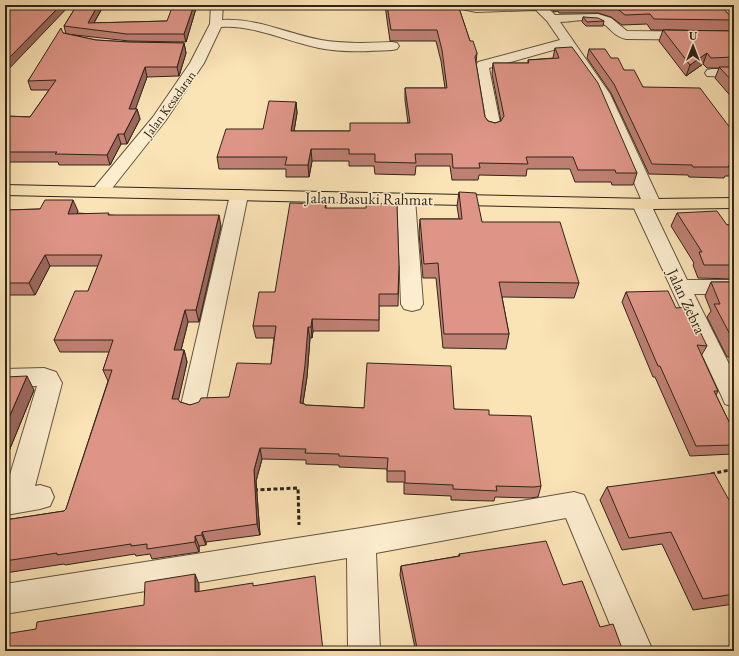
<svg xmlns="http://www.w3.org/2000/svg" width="739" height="656" font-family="'EB Garamond',serif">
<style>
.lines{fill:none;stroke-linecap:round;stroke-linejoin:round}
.minor-casing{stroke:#625440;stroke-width:2}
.highway-casing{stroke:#2f2419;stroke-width:2}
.path{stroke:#2f2419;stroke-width:3;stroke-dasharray:4 2.5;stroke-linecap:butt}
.minor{fill:#fcedcf;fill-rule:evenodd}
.highway{fill:#fae3b5;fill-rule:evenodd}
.wall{fill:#bf8074;stroke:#2f2419}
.shaded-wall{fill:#9b685e;stroke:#2f2419}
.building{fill:#de9587;stroke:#2f2419}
.labels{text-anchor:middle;stroke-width:3;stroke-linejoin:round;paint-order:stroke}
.far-street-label{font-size:13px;fill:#2f2419;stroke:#fcedcf}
.street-label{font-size:16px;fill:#2f2419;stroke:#fcedcf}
</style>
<rect width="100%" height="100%" fill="#fae3b5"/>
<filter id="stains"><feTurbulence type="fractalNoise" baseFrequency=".005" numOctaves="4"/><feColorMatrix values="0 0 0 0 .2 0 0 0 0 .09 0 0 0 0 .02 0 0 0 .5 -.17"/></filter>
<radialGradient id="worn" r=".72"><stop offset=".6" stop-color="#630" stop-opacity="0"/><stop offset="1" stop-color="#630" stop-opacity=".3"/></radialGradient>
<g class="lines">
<defs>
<path id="minor" d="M211,5H223L222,20C258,18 288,34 321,40C345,44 369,43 392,42L397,43L399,46L397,49L392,50C368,51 343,53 319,48C285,41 255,25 221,27L204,63L166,120L106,196L100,197L94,196L91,192L94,188L153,117L190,63L210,24Z
M455,5H545L555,15L598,14L611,18L627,31L734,32V40L626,39C613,36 612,29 602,23C591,17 572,22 560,22L610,94L661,204L658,208L653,209L687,280H734V294H694L734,374V407L725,404L722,397L632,204L635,200L641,199L596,94L564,47L489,68L501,128L499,131L493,133L487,131L485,128L475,68L478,62L560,40L547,21L536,10L476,12L457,8Z
M712,69H734V77L707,76L705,73L707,70Z
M239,190L245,191L248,195L205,405L202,412L193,415L184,412L181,405L230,195L233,191Z
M406,194L412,195L415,199L423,304L420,309L412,311L404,309L401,304L397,199L400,195Z
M44,368L56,372L62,383L35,486L40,485L50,488L54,497L50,506L40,509L6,515L5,491L37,386L5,387V369Z
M574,492L584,495L653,651H621L566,518L376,553L380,651H348L347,558L5,614V584L361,528Z"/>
<path id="highway" d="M5,185L652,199L734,198V208L652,209L5,195Z"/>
</defs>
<use href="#minor" class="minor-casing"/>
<use href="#highway" class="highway-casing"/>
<path class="path" d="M711,474L734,469
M254,490L298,488L299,525"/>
<use href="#minor" class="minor"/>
<use href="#highway" class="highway"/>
</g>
<path class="wall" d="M77,5H104L94,23L167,21L197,5L186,42L129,41L66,34L64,26Z
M385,5H458L470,41L477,53L476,63L485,117L488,121L495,123L501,121L492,74L493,63H528V60L553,58L555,48L637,173L633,185H612L611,182H575L570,169H527L526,176L479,175L478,180H452L450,166H416L415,175L375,174L374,166H349V161H312L309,177H286V169H219L217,157L263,129L296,102L297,113L294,131H350L408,123L405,100V88H445L441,61L436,41H390Z
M547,5H720L733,19H734V100L715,78L719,68H707L703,64L686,76L659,41L663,30L728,31L651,30L647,24L622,25L611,17L598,13H559L558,11L554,12L551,7Z
M724,5H734V16Z
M583,17L604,21L603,26H586L582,22Z
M63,33L96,40L129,42L184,43L186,53L179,76L147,77L135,109H137L140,119L127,144H121L110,165H59L58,162H7L5,159V116L30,117L49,90H31L28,81Z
M589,49L611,58L643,87L734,133V176H725L724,178L689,177L688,175L649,174L611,93L587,58Z
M459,192L482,222L579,283L574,298L502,297L509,334L506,349L443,348L436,278H423L419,233L420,219H459L457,206Z
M326,204V208L399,266L398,306H379V331H313L312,338H310L307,377L303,403L305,405L364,408L454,409L489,415L541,486L538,497L530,498L495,497L494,501L451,500V496L404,494V482H387V469L339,467V465L306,464V460L262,459L256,481L260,535L206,542V545L199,546V552L152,559L150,554L136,556L135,554L65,565L64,564L5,573V520L64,511L66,509L108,381L103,370L109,352H60L54,340L88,291L98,266H50L35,295H5V210L40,209L78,211L77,213L110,215L221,226L199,322H188L181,350H184L187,362L178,400L180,402L190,405L229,397L271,364L274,338H256L253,326L275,292Z
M677,213L727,225H734V279L698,278L693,265L694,263L671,226Z
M711,282H734V357H727L707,317L711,311L705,296Z
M626,292L676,308L707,346L701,356L718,391L716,395L734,432V453L733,454L690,456L655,377H653L622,302Z
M5,377L34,390L9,451H5Z
M607,487L734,509V604L693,610L662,544L622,550L600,500Z
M459,554L563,585L600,627L623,651L415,648L400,575L401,566L459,556Z
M734,640V651H728L726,648Z"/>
<path class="shaded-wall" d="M61,5H70L5,73V62Z
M98,5H104L90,29L88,23Z
M194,5H197L186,42L184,34Z
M184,43L186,53L179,76L177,67Z
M707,53L703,64L686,76L690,65Z
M145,67L147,77L132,119L129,109Z
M296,102L297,113L292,143L291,131Z
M137,109L140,119L127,144L124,134Z
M118,134L121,144L110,165L107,155Z
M311,149L312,161L309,177L308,165Z
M73,200L78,211L73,225L68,214Z
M219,215L221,226L199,322L196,310Z
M45,255L50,266L35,295L29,283Z
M185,310L188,322L178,362L174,350Z
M312,319L313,331L312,338L311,327Z
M308,327L310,338L307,377L301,415L300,403Z
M184,350L187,362L176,411L172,399Z
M27,376L34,390L9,451L5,446V427Z
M260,448L262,459L256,481L260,535L257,524L254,470Z
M202,532L206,542V545L202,535Z
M195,536L199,546V552L195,542Z
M195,574L199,584V601L195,592Z"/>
<path class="building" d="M5,5H61L5,62Z
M77,5H98L88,23L167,21L173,5H194L184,34H127L64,26Z
M387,5H458L470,41H473L477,53L475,57L485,117L488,121L495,123L501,121L504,116L493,63H529L528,60L559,58L555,48L572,47L598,83L637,173H616L615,170H578L573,157H526L528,164L479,163L480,168H453L452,154H415L416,163L375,162V154H349V149H311L308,165H285L287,157H217L226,129H263L269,101L296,102L291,131H350V123H410L405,88H447L442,50L437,30H391Z
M609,5H720L733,19H734V20L654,19L650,14L625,15L614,6Z
M583,17L598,18L604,21L587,22Z
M61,28L63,33L96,40L129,42L184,43L177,67H145L129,109H137L124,134H118L107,155L55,154L57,152H5V116L30,117L56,80L28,81Z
M663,30L734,31V57L711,58L707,53L690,65Z
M589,49H605L611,58H618L624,70H634L643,87L700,88L734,133V166H728L729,167H693L692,165L652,164L614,84Z
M719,67H734V83Z
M459,192L476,193L482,222H560L579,283L499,282L509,334H444L438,263L424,264L420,219H462Z
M45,200H73L68,214L109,213L108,215H219L196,310H185L174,350H184L172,399H178L180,402L190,405L199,402L201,398L229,397L237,363L271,364L276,326H253L259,292H275L290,203L326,204L325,208H366V204H397L399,266L398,294H379V320L312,319L311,327H308L305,365L300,403L305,404V405L364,408L367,363L451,366L454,409L489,410V415L531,416L541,486L534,487L496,486L497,491L453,489V485L405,483V471H387L388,458L339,456V454L305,453L306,449L260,448L254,470L257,524L202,532V535L195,536V542L147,549V544L131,546V544L57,555V553L5,561V520L64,511L66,509L112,370H103L113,340H54L75,291H88L102,255H45L29,283H5V210L40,209Z
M717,211L727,225H734V265H704L699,252H702L677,213Z
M711,282H734V342L714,304H720Z
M668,291L676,308L688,307L707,346L697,345L718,391H714L734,432V445L696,446L660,366H658L626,292Z
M27,376L5,427V377Z
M714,473L734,509V594L703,599L671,532L629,538L607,487Z
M546,541L563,585L582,581L600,627L613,624L623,651H396L417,648L401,566L460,556L459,554Z
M195,574V592L253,583V586L315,576L323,651H5V634L36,629L37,622L144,605L145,582Z"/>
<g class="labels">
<g class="far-street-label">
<text transform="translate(169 104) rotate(-54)" y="5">Jalan Kesadaran</text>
</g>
<g class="street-label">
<text transform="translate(369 198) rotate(1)" y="6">Jalan Basuki Rahmat</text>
<text transform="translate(687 301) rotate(65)" y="6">Jalan Zebra</text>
</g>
</g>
<rect width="739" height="656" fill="none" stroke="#fae3b5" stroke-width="20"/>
<rect x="6" y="6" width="727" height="644" fill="none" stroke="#2f2419" stroke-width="2"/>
<rect x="10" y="10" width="719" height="636" fill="none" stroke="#2f2419"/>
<g transform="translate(693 46)" stroke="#fcedcf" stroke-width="3" paint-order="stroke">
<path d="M0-3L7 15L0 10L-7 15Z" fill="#2f2419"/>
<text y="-6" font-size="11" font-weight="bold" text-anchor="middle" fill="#2f2419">U</text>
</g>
<rect width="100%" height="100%" filter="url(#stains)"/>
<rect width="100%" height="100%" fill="url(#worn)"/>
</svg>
